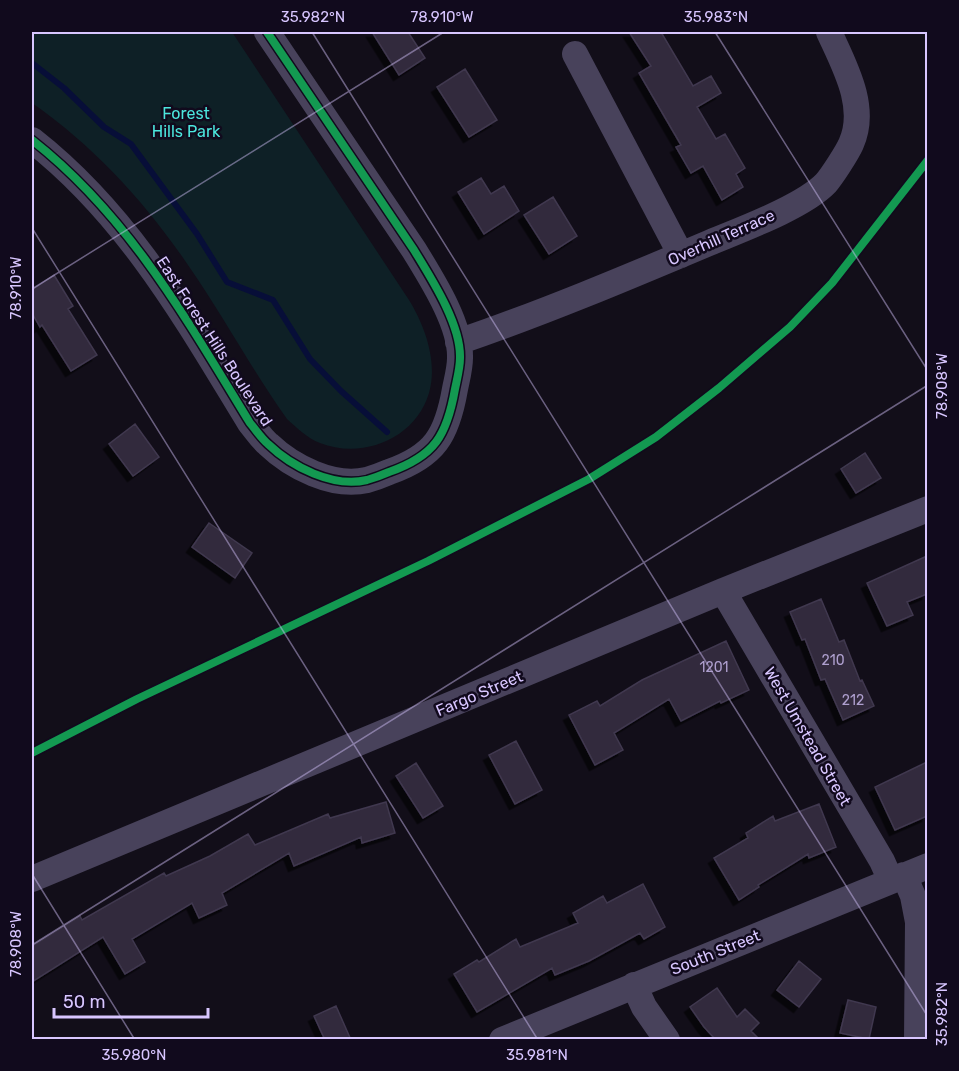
<svg xmlns="http://www.w3.org/2000/svg" width="959" height="1071" font-family="Rubik,sans-serif">
<style>
.green{fill:#0e2026}
.lines{fill:none;stroke-linecap:round;stroke-linejoin:round}
.stream{stroke:#070e38;stroke-width:6}
.building{fill:#322b3c;stroke:#40384f;stroke-width:1.5;filter:url(#shadow)}
.minor{stroke:#48425b;stroke-width:26}
.cycleway-casing{stroke:#110a1d;stroke-width:11}
.cycleway{stroke:#139951;stroke-width:8}
.ticks{fill:none;stroke:#d8c6ff;stroke-width:1.5;stroke-opacity:0.45}
.labels{text-anchor:middle;stroke-width:5;stroke-linejoin:round;paint-order:stroke}
.number-label{font-size:14px;fill:#ae9fce}
.park-label{font-size:16px;fill:#4ce6de;stroke:#110a1d}
.street-label{font-size:16px;fill:#d8c6ff;stroke:#110a1d}
.neatline{fill:none;stroke:#d8c6ff;stroke-width:2}
.ticks-label{font-size:15px;text-anchor:middle;fill:#d8c6ff}
</style>
<defs>
<filter id="shadow"><feDropShadow dx="-5.5" dy="5.5" stdDeviation="0" flood-color="#0009"/></filter>
</defs>
<rect width="100%" height="100%" fill="#120e19"/>
<path class="green" d="M32,32H232L409,300C425,326 438,362 429,393C416,438 363,460 320,443C307,438 297,428 287,419C252,370 224,317 190,268C147,204 95,147 32,103Z"/>
<g class="lines">
<path class="stream" d="M32,63L64,88L104,127L131,144L197,234L227,282L273,300L310,359L341,391L387,432"/>
</g>
<path class="building" d="M372,32H408L425,58L399,75Z
M629,32H661L693,86L711,76L721,93L697,107L716,139L725,134L745,168L736,174L743,187L722,200L703,166L691,173L676,147L681,145L639,73L651,66Z
M465,69L497,120L469,137L437,87Z
M481,178L491,194L504,186L519,211L484,234L458,192Z
M553,197L577,236L549,254L524,215Z
M54,275L73,306L68,309L97,355L71,371L42,325L40,327L32,313V290Z
M135,424L159,457L133,476L109,444Z
M865,453L881,478L856,493L841,469Z
M209,523L252,553L235,578L192,547Z
M927,556V594L907,602L913,615L887,626L867,583Z
M821,599L839,642L844,640L860,681L862,680L874,706L843,720L825,679L821,680L805,639L802,640L790,612Z
M726,641L749,690L721,703L720,701L681,721L669,699L614,733L623,750L595,765L569,715L597,701L600,706L642,680Z
M516,741L542,790L515,804L489,755Z
M927,762V816L895,830L875,787Z
M416,763L443,806L423,818L396,776Z
M386,802L395,833L362,843L361,837L294,866L289,853L222,893L227,905L199,918L192,903L132,939L145,962L125,974L103,937L32,982V946L80,916L82,920L164,873L166,876L210,856L248,834L255,845L328,814L330,818Z
M819,804L836,847L809,858L808,854L758,885L759,887L739,900L714,858L748,838L746,833L773,816L775,821Z
M643,884L665,927L644,939L640,933L589,961L555,975L552,968L477,1012L454,974L477,960L479,962L516,939L520,947L578,923L573,913L603,896L607,903Z
M799,961L821,979L799,1007L777,990Z
M717,988L737,1017L745,1009L759,1023L751,1031L760,1040H716L704,1027L690,1007Z
M848,1000L876,1007L869,1039L840,1033Z
M336,1006L351,1040H325L314,1016Z"/>
<g class="lines">
<path class="minor" d="M575,54L681,255
M32,140C129,216 187,320 250,423C256,430 261,438 268,444C292,467 333,488 367,480C374,478 382,475 389,472C435,456 447,435 455,389C457,379 460,368 460,358C461,324 431,278 414,250L267,32
M458,342C543,313 626,278 709,243C740,230 803,207 826,183C832,176 847,153 851,144C868,107 844,65 829,32
M723,591L882,861L891,881
M904,875L913,896L918,922L917,1040
M32,879L723,591L928,509
M634,985L644,1007L667,1040
M502,1040L928,866"/>
<defs>
<path id="cycleway" d="M32,140C129,216 187,320 250,423C256,430 261,438 268,444C292,467 333,488 367,480C374,478 382,475 389,472C435,456 447,435 455,389C457,379 460,368 460,358C461,324 431,278 414,250L267,32
M32,753L137,699L428,561L589,479L656,437L719,388L790,327L832,283L928,160"/>
</defs>
<use href="#cycleway" class="cycleway-casing"/>
<use href="#cycleway" class="cycleway"/>
</g>
<path class="ticks" d="M312,32L928,1017M715,32L928,371M32,228L538,1040M32,289L444,32M32,874L135,1040M32,945L928,385"/>
<g class="labels">
<g class="number-label">
<text x="833" y="665">210</text>
<text x="714" y="672">1201</text>
<text x="853" y="705">212</text>
</g>
<g class="park-label">
<text x="186" y="119">Forest<tspan x="186" dy="18">Hills Park</tspan></text>
</g>
<g class="street-label">
<text transform="translate(721 237) rotate(-24)" y="6">Overhill Terrace</text>
<text transform="translate(215 341) rotate(57)" y="6">East Forest Hills Boulevard</text>
<text transform="translate(479 693) rotate(-23)" y="6">Fargo Street</text>
<text transform="translate(808 736) rotate(60)" y="6">West Umstead Street</text>
<text transform="translate(715 952) rotate(-22)" y="6">South Street</text>
</g>
</g>
<rect width="959" height="1071" fill="none" stroke="#110a1d" stroke-width="66"/>
<path d="M54 1008v9h154v-9" fill="none" stroke="#d8c6ff" stroke-width="3"/>
<text x="63" y="1008" font-size="18" fill="#d8c6ff" stroke="#110a1d" stroke-width="4.5" paint-order="stroke">50 m</text>
<rect x="33" y="33" width="893" height="1005" class="neatline"/>
<g class="ticks-label">
<text x="313" y="22">35.982°N</text>
<text x="442" y="22">78.910°W</text>
<text x="716" y="22">35.983°N</text>
<text transform="translate(16 288) rotate(-90)" y="5">78.910°W</text>
<text transform="translate(942 386) rotate(-90)" y="5">78.908°W</text>
<text transform="translate(16 944) rotate(-90)" y="5">78.908°W</text>
<text transform="translate(942 1014) rotate(-90)" y="5">35.982°N</text>
<text x="134" y="1060">35.980°N</text>
<text x="537" y="1060">35.981°N</text>
</g>
</svg>
